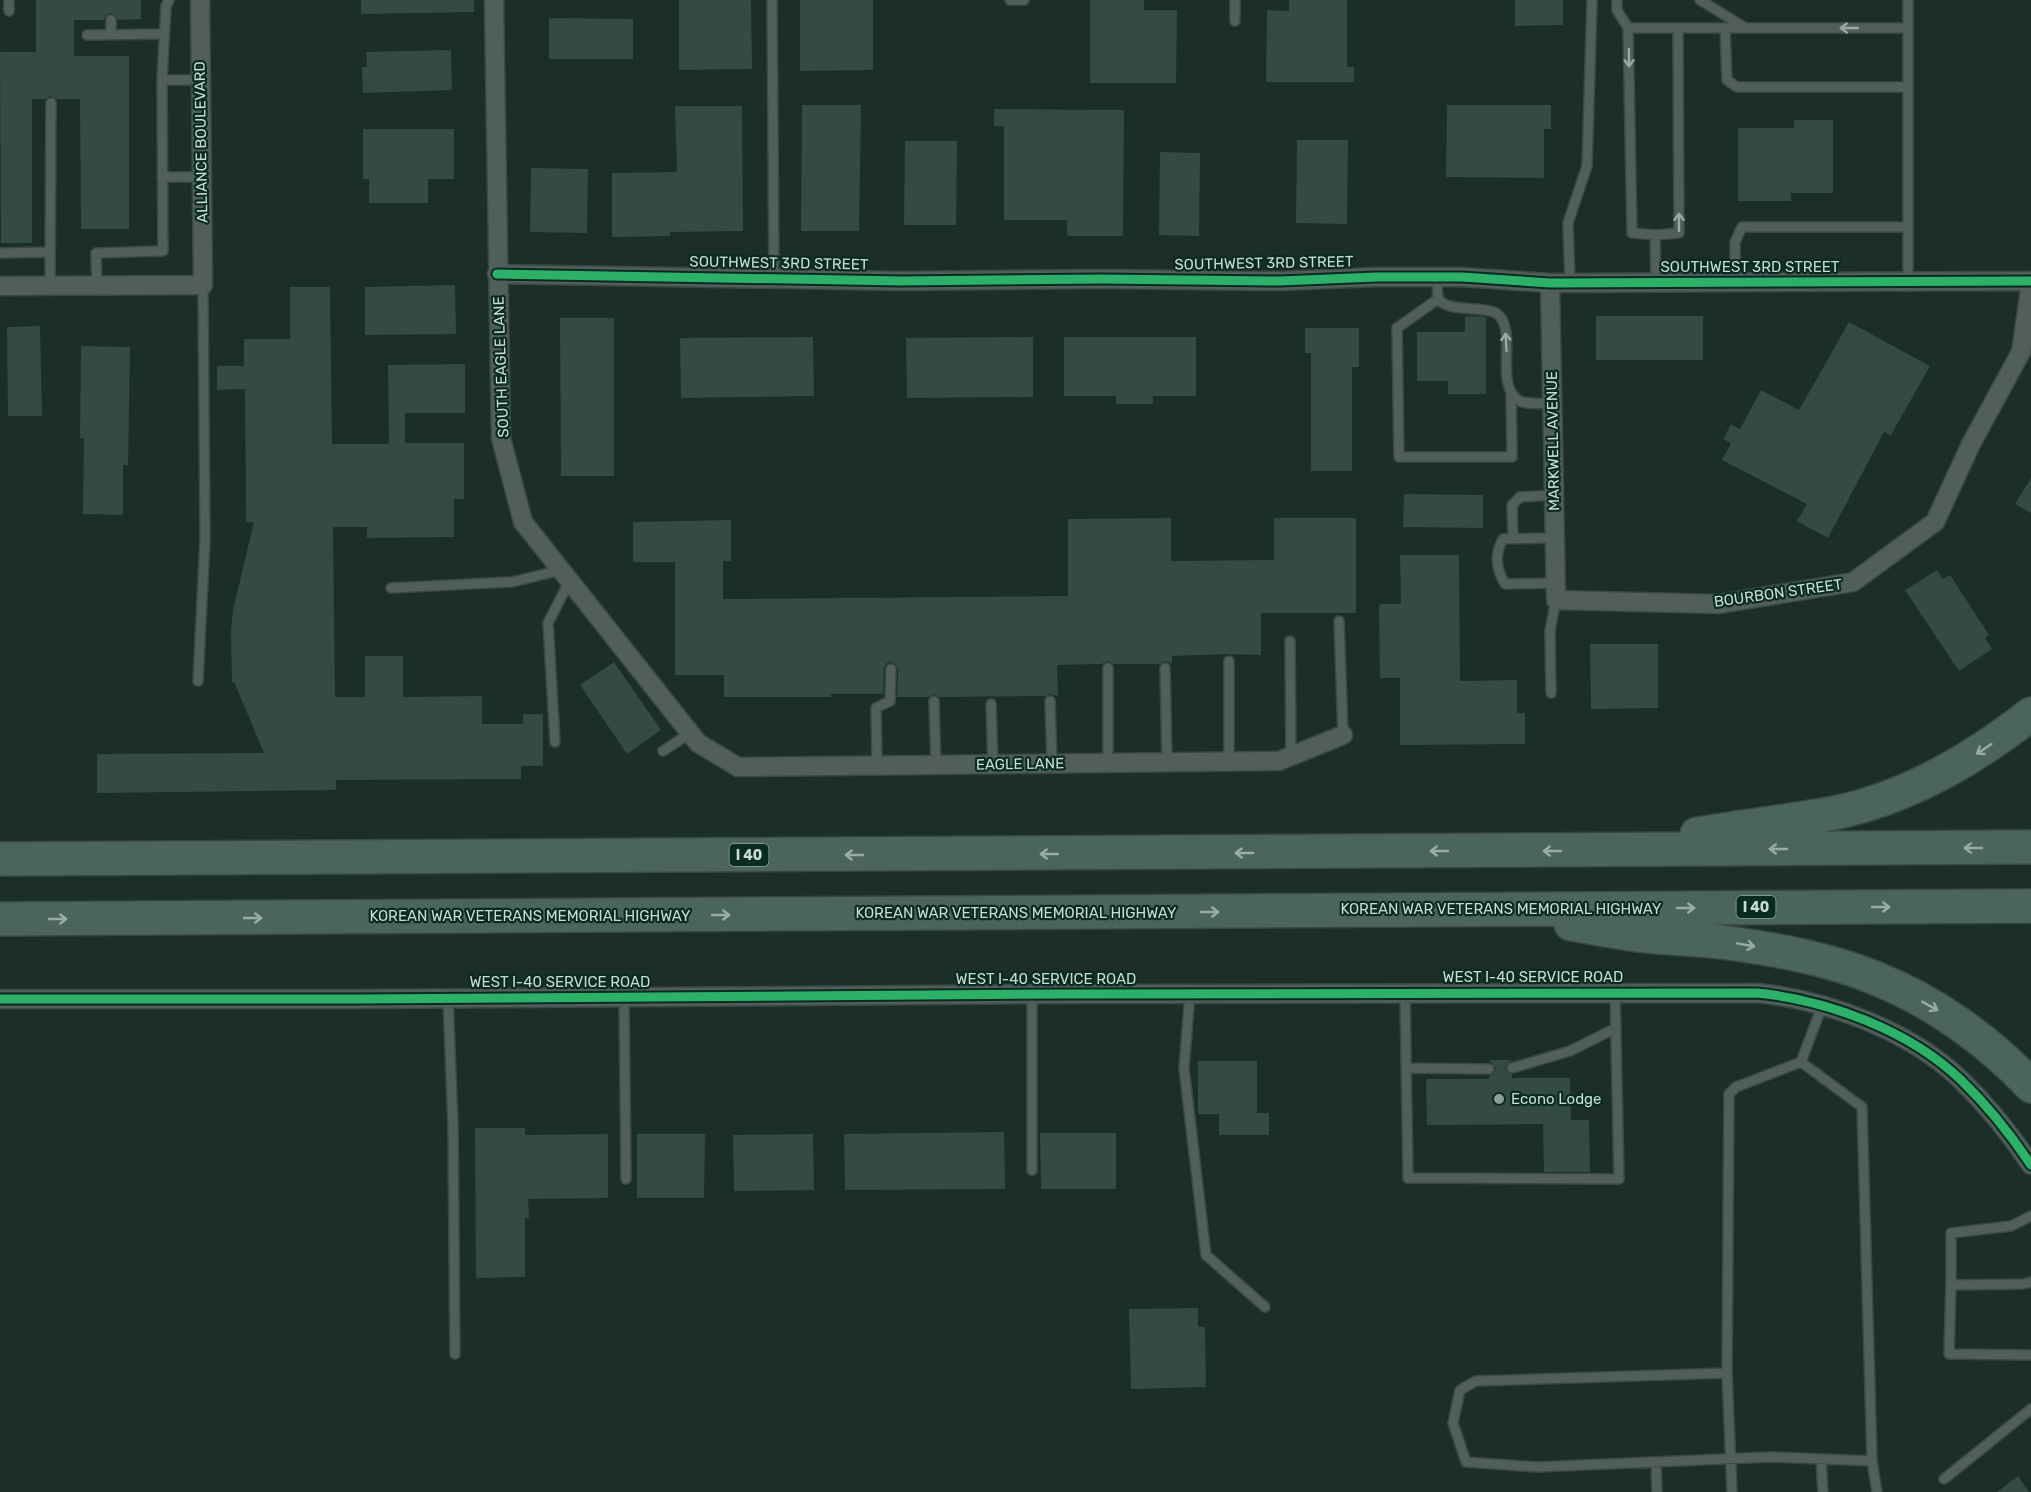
<svg xmlns="http://www.w3.org/2000/svg" width="2031" height="1492" font-family="Rubik,sans-serif">
<style>
.building{fill:#344a44}
.lines{fill:none;stroke-linecap:round;stroke-linejoin:round}
.service-casing{stroke:#3a4844;stroke-width:12}
.minor-casing{stroke:#3a4844;stroke-width:21}
.motorway-casing{stroke:#3a4844;stroke-width:36}
.service{stroke:#515e59;stroke-width:9}
.minor{stroke:#515e59;stroke-width:18}
.motorway{stroke:#4b655e;stroke-width:33}
.cycleway-casing{stroke:#0a2b22;stroke-width:13}
.cycleway{stroke:#2db169;stroke-width:9}
.oneway{stroke:#9aa9a3}
.oneway2{stroke:#97aca5}
.poi-dot{fill:#8d9e98;stroke:#0a2b22;stroke-width:2}
.labels{text-anchor:middle;stroke-width:4.5;stroke-linejoin:round;paint-order:stroke}
.shield{fill:#0a2b22;stroke:#90a69f;stroke-width:1.5}
.shield-label{font-size:14px;font-weight:bold;fill:#cadbd4}
.street-label{font-size:15px;fill:#cadbd4;stroke:#0a2b22}
.poi-label{font-size:15px;fill:#cadbd4;stroke:#0a2b22;text-anchor:start}
</style>
<rect width="100%" height="100%" fill="#1c2e28"/>
<path class="building" d="M36,0H141V19L118,20L115,15L110,13L106,16L104,20H74V56H129V229H81L80,99H56L50,96L46,99H32V243H1L0,52H36Z
M361,0H474V12L361,14Z
M679,0H751L752,69L679,70Z
M800,0H873V70L800,71Z
M1090,0H1144V10H1177L1176,83H1090Z
M1289,0H1347V67H1354V82H1266L1267,10L1289,11Z
M1515,0H1563V25L1515,26Z
M549,18L633,19V59H549Z
M451,50L452,90L363,93L362,67H367L366,52Z
M802,105H861L859,231H801Z
M1447,105H1551V129H1544V178L1446,177Z
M675,106H742L743,231L670,232V236L612,237V173L677,172Z
M994,109L1124,110L1123,236H1067V220H1004V126H994Z
M1794,120H1833V193H1791V201H1738V128H1794Z
M363,129H454V179H428V203H369V179H363Z
M1297,140H1348L1347,224L1296,223Z
M905,141H957L956,225H904Z
M1160,152L1200,153L1199,236L1159,235Z
M531,168L588,169L587,233L530,232Z
M455,285L456,334L365,335V287Z
M290,287H330L332,444H389L388,365L465,364V413H405V443H464V499H454V537L367,538V527H333L335,697H365V656H403V697L482,696V724H523V714H543V766H521V779L336,780V790L97,793V754L264,753L234,682H232L231,632L233,610L254,522H246L245,389L217,390V366H244V339H290Z
M1465,316L1486,317V394H1448V381H1417V332H1465Z
M1596,316H1703V360H1596Z
M560,318H614V476H561Z
M1849,322L1930,366L1891,435L1884,432L1828,538L1797,521L1807,504L1722,460L1731,443L1723,439L1731,424L1740,429L1761,390L1799,410Z
M40,326L42,416H8L7,327Z
M1305,328H1359V367H1352V471H1311V353H1305Z
M813,337L814,396L681,398L680,338Z
M1033,337V397L907,398L906,338Z
M1064,337H1196V396H1153V404H1116V396H1064Z
M81,346L130,347L128,465H123V515L83,514L84,438H80Z
M2031,478V513L2015,504Z
M1404,494L1483,495V528L1403,527Z
M1171,518V561L1274,560V518H1356V613H1261V655L1228,654L1172,656V664L1165,661L1160,664H1114L1107,661L1102,664L1057,665L1058,696L1050,694L1046,696L939,697L934,694L929,697H897L898,669L895,664L891,662L887,663L884,668L883,694H831V697H724V675H675V562H633V522L731,520V561H723V599L1068,596V519Z
M1400,555H1459L1460,681L1517,680V713H1525V744L1400,745V678H1380L1379,604H1401Z
M1937,570L1943,579L1950,575L1989,635L1985,638L1992,649L1959,671L1905,590Z
M1590,644H1658V708L1591,709Z
M614,662L661,730L627,754L580,685Z
M1489,1060H1512L1505,1067L1507,1072L1512,1075V1078H1570L1571,1120H1589L1590,1172H1544L1543,1124L1427,1125L1426,1079H1489V1076L1494,1073L1496,1068Z
M1198,1061H1257V1113H1269V1135H1219V1114H1198Z
M475,1128H525V1135L608,1134V1198L528,1199L529,1218H525V1277L476,1278Z
M1004,1132L1005,1189L845,1190L844,1134Z
M1040,1133H1116V1189H1041Z
M637,1134H705L704,1198H637Z
M813,1134L814,1190L734,1191L733,1135Z
M1198,1308V1327H1205L1206,1387L1131,1389L1129,1309Z
M2018,1476L2029,1492H1997Z"/>
<g class="lines">
<defs>
<path id="service" d="M9,0V11
M772,0L774,278
M1010,0H1024
M1235,0V21
M1617,0V10L1628,28
M1700,0L1744,27
M1908,0V281
M111,20V35
M1678,28L1679,233L1655,235L1632,233L1628,28H1908
M1725,28L1727,80L1737,87H1908
M87,35L164,34
M162,80H200
M162,177H202
M1655,235L1656,282
M0,253L50,252
M1437,277C1438,283 1436,293 1439,299C1444,312 1484,306 1496,313C1519,328 1494,382 1517,399C1525,406 1542,403 1553,403
M1735,282V242L1742,227H1908
M1570,283L1568,223L1587,166L1592,0
M97,285L96,253L163,251L162,80L166,6L169,0
M50,286L51,103
M1438,299L1397,328L1399,457H1512L1511,393
M1555,538L1503,539C1494,555 1496,569 1505,584L1556,583
M1513,539L1512,505L1520,497L1554,495
M391,588L512,582L561,570
M1339,621L1343,735
M1290,641L1291,756
M1229,661V761
M1108,668V763
M1165,668L1167,762
M198,681L205,539L203,285
M1551,693L1550,631L1556,600
M934,701L936,765
M1050,701L1052,763
M991,704L993,764
M555,742L548,623L570,580
M663,751L690,733
M877,765L876,708L890,701L891,669
M1190,993L1184,1068L1206,1255L1265,1307
M1405,993L1408,1178L1619,1179L1615,992
M1032,994V1170
M624,997L626,1179
M448,998L453,1126L455,1354
M1822,1006L1801,1062L1862,1107L1872,1461L1877,1492
M1406,1068L1489,1069
M1512,1068L1570,1051L1616,1028
M2031,1216L2011,1226L1951,1233V1285L2023,1284L2031,1282
M1951,1285L1949,1354L2031,1355
M1727,1373L1476,1381L1460,1390L1453,1423L1466,1462L1537,1467L1771,1457L1872,1461
M1821,1459L1823,1492
M1656,1462L1657,1492
M1944,1479L2031,1409
M1732,1492L1727,1373L1729,1094L1736,1087L1801,1062"/>
<path id="minor" d="M494,0L501,438L523,522L698,743L738,767L1279,761L1343,735
M497,274L901,281L1102,279L1280,281L1376,277H1462L1550,283L2031,281
M1550,283L1556,600L1719,604L1853,582L1935,522L1971,444L2021,352L2031,283
M0,286L203,285L200,0
M0,999H358L1067,994L1757,993C1827,1000 1909,1030 1961,1080C1988,1106 2011,1135 2031,1165"/>
<path id="motorway" d="M1697,834C1739,827 1781,822 1823,815C1901,802 1970,762 2031,714
M0,859L2031,847
M0,919L2031,906
M1571,924C1597,928 1622,934 1648,936C1675,939 1702,939 1729,943C1779,950 1829,959 1875,978C1933,1001 1988,1040 2031,1086"/>
</defs>
<use href="#service" class="service-casing"/>
<use href="#minor" class="minor-casing"/>
<use href="#motorway" class="motorway-casing"/>
<use href="#service" class="service"/>
<use href="#minor" class="minor"/>
<use href="#motorway" class="motorway"/>
<defs>
<path id="cycleway" d="M497,274L901,281L1102,279L1280,281L1376,277H1462L1550,283L2031,281
M0,999H358L1067,994L1757,993C1827,1000 1909,1030 1961,1080C1988,1106 2011,1135 2031,1165"/>
</defs>
<use href="#cycleway" class="cycleway-casing"/>
<use href="#cycleway" class="cycleway"/>
</g>
<defs><path id="oneway-shaft" d="M-6 0H5M1.5-3L5.5 0L1.5 3" fill="none" stroke-width="1.6" stroke-linecap="round" stroke-linejoin="round" transform="scale(1.5)"/></defs>
<g class="oneway">
<use href="#oneway-shaft" transform="translate(1849 28) rotate(180)"/>
<use href="#oneway-shaft" transform="translate(1629 58) rotate(89)"/>
<use href="#oneway-shaft" transform="translate(1679 222) rotate(-90)"/>
<use href="#oneway-shaft" transform="translate(1506 342) rotate(-93)"/>
</g>
<g class="oneway2">
<use href="#oneway-shaft" transform="translate(1984 749) rotate(146)"/>
<use href="#oneway-shaft" transform="translate(1973 848) rotate(180)"/>
<use href="#oneway-shaft" transform="translate(1778 849) rotate(180)"/>
<use href="#oneway-shaft" transform="translate(1439 851) rotate(180)"/>
<use href="#oneway-shaft" transform="translate(1552 851) rotate(180)"/>
<use href="#oneway-shaft" transform="translate(1244 853) rotate(180)"/>
<use href="#oneway-shaft" transform="translate(1049 854) rotate(180)"/>
<use href="#oneway-shaft" transform="translate(854 855) rotate(180)"/>
<use href="#oneway-shaft" transform="translate(1881 907)"/>
<use href="#oneway-shaft" transform="translate(1686 908)"/>
<use href="#oneway-shaft" transform="translate(1210 912)"/>
<use href="#oneway-shaft" transform="translate(721 915)"/>
<use href="#oneway-shaft" transform="translate(253 918)"/>
<use href="#oneway-shaft" transform="translate(58 919)"/>
<use href="#oneway-shaft" transform="translate(1746 945) rotate(10)"/>
<use href="#oneway-shaft" transform="translate(1930 1006) rotate(29)"/>
</g>
<circle class="poi-dot" cx="1499" cy="1099" r="6"/>
<g class="labels">
<g class="shield">
<rect x="729.5" y="844" width="39" height="22" rx="4.5"/>
<rect x="1736.5" y="896" width="39" height="22" rx="4.5"/>
</g>
<g class="shield-label">
<text x="749" y="860">I 40</text>
<text x="1756" y="912">I 40</text>
</g>
<g class="street-label">
<text transform="translate(201 142) rotate(-91)" y="5">ALLIANCE BOULEVARD</text>
<text transform="translate(779 263) rotate(1)" y="5">SOUTHWEST 3RD STREET</text>
<text transform="translate(1264 263) rotate(-1)" y="5">SOUTHWEST 3RD STREET</text>
<text x="1750" y="272">SOUTHWEST 3RD STREET</text>
<text transform="translate(501 367) rotate(-92)" y="5">SOUTH EAGLE LANE</text>
<text transform="translate(1553 441) rotate(-91)" y="5">MARKWELL AVENUE</text>
<text transform="translate(1778 593) rotate(-8)" y="5">BOURBON STREET</text>
<text transform="translate(1020 764) rotate(-1)" y="5">EAGLE LANE</text>
<text x="1501" y="914">KOREAN WAR VETERANS MEMORIAL HIGHWAY</text>
<text x="1016" y="918">KOREAN WAR VETERANS MEMORIAL HIGHWAY</text>
<text x="530" y="921">KOREAN WAR VETERANS MEMORIAL HIGHWAY</text>
<text x="1533" y="982">WEST I-40 SERVICE ROAD</text>
<text x="1046" y="984">WEST I-40 SERVICE ROAD</text>
<text x="560" y="987">WEST I-40 SERVICE ROAD</text>
</g>
<g class="poi-label">
<text x="1511" y="1104">Econo Lodge</text>
</g>
</g>
</svg>
